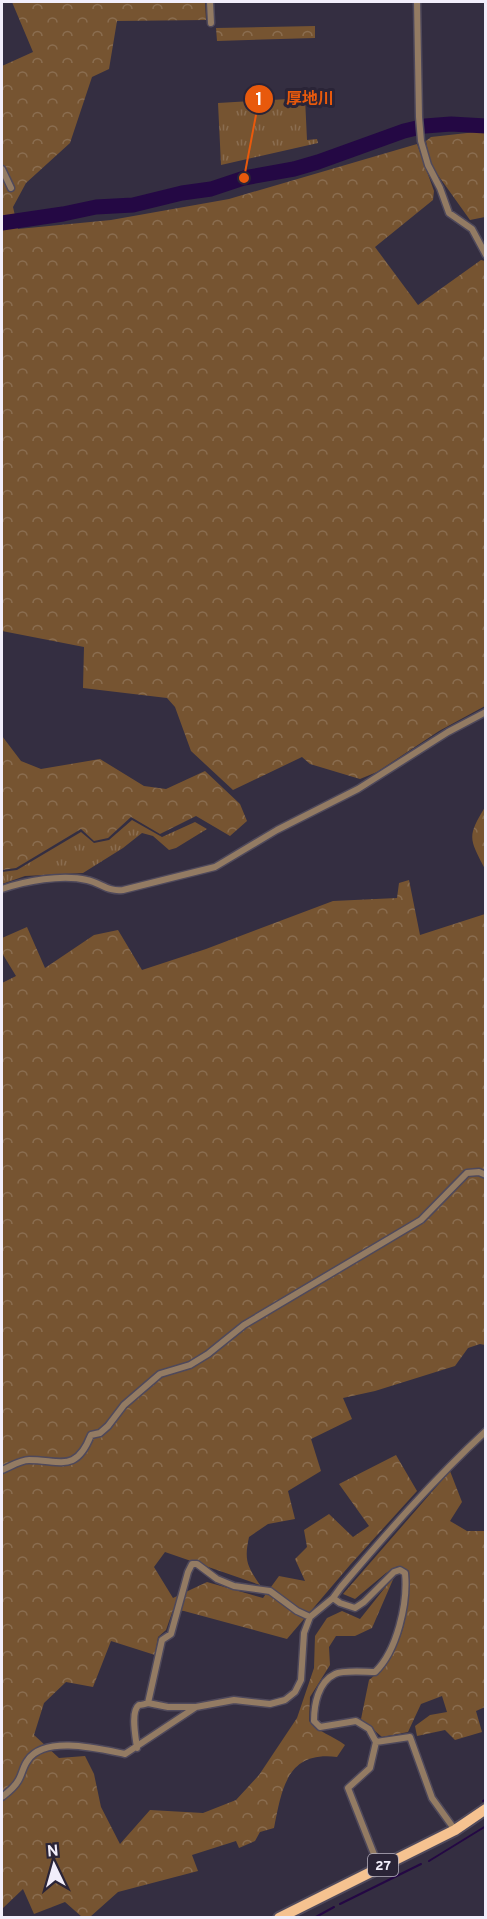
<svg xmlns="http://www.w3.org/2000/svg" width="487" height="1919" font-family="Overpass,'Noto Sans JP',sans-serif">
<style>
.grass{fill:url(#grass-tufts)}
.forest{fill:url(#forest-crowns)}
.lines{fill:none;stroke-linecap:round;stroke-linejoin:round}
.stream{stroke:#240844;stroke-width:2}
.river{stroke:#240844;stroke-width:15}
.minor-casing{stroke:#4f495b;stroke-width:9}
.primary-casing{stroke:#4f495b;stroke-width:14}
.minor{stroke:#937b63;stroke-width:6}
.primary{stroke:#f5c290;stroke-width:10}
.labels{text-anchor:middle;stroke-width:6;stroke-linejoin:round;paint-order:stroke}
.shield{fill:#2a2437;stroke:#b6b1c0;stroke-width:1.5}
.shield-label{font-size:14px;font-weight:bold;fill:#f2eefb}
.leader{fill:none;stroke:#e8590c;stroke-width:2}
.callout-dot{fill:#e8590c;stroke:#2a2437;stroke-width:2}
.mark-label{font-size:18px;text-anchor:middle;font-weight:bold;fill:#fff}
.callout-label{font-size:16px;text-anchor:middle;font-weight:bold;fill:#e8590c;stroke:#2a2437;stroke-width:6;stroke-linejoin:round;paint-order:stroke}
</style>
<defs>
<pattern id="grass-tufts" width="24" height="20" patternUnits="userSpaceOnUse" patternTransform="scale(1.5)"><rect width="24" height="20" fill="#765431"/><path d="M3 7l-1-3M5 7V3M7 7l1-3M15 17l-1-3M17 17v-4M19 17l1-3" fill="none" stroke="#8a6d50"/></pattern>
<pattern id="forest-crowns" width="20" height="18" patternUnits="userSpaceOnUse" patternTransform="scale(1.5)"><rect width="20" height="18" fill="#765431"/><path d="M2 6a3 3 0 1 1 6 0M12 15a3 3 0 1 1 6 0" fill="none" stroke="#8a6d50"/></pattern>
</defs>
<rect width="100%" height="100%" fill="#342e41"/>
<path class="grass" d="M305,98L307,140L317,139L318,143L221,165L218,103Z
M132,820L162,837L195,822L207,829L176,848L169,850L153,836L142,833L123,848L83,873L25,876L2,884V872L17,870L81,832L94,843L109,840Z"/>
<path class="forest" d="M12,2H205L206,20L117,21L109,69L92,77L70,143L26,183L13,207L18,229L111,220L229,199L417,144L434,191L433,200L375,247L418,305L481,260L485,261V706L439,731L377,772L360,779L310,764L302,757L233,790L191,751L175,707L167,698L83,688L84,647L2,631V66L33,52Z
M315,26V38L217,41L216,28Z
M485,131V217L470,220L430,164L426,141L431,137Z
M2,736L21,761L41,769L100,759L144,786L166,789L205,771L240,804L247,821L230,836L196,816L160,834L131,817L108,838L94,841L81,829L16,868L2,870Z
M485,807V869C469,838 467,837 485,807Z
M409,880L420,935L485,914V1345L480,1344L468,1348L455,1366L375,1391L343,1398L352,1419L311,1439L321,1471L288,1491L295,1519L268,1524L249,1537C244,1560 247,1566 260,1585L165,1552L154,1567L173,1598L207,1582L263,1598L279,1576L305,1581L295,1559L307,1547L304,1530L329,1514L353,1537L369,1526L339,1484L396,1455L417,1491L350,1565L287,1639L184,1611L173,1610L166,1630L158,1637L155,1655L111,1641L93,1687L66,1682L44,1703L34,1735L59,1758L85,1756L94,1774L101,1807L120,1844L150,1810L203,1813L236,1800L259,1775L297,1718L314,1668L315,1636L327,1618L342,1611L360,1619L395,1575L372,1628L355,1636H336L329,1647L330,1665L310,1697L309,1721C318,1732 333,1736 345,1745L337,1757C287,1751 282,1788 274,1828L260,1832L255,1841L239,1848L236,1841L192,1855L198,1871L118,1892L90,1917H82L65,1902L34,1914L23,1889L2,1909V983L16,976L2,953V938L27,927L45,968L94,935L118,930L142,970L206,949L333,901L397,898L399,883Z
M450,1471L462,1502L450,1521L467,1531H485V1707L476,1711L482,1732L455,1740L445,1730L417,1736L415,1726L430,1715L447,1712L442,1696L421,1704L408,1732L382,1737L361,1719L369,1680C403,1655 410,1611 409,1571L398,1566L386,1573L355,1599L343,1594Z"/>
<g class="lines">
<path class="stream" d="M483,1801L486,1799
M429,1861L486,1826
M340,1904L421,1864
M314,1918L334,1907"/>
<path class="river" d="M2,223L63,214L96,207L133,205L182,193L211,189L244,178L294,169L318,162L404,131L425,126L451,124L486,126"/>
<defs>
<path id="minor" d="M210,2L211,23
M417,2L419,117L421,141L428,165L440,188L449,213L472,229L486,255
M2,169L11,188
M2,889C25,881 62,874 87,880C101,883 108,892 123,890L215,867L277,830L358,789L448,732L486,712
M2,1470C10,1467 20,1460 29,1460C61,1460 76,1473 91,1435L100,1433L108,1426L124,1405L160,1374L190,1365L208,1354L244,1325L421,1220L467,1173L479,1172L486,1175
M333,1598L340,1603L355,1608L364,1602L394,1572L400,1570L405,1573C408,1603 397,1651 375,1672C365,1672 343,1670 335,1674C318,1682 314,1705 314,1721L320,1727L356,1721L369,1729L376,1742L370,1768L348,1788L379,1867
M148,1703L168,1707H196
M376,1742L410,1737L432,1798L455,1830
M137,1748C136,1739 130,1711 139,1705C140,1705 147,1704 148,1703L162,1640L171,1634L188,1572L192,1564H197L217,1579L234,1586L270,1591L297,1611L310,1617
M2,1797C7,1793 14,1788 18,1781C22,1775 23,1766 28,1760C45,1735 100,1749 125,1754L196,1707L234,1700L270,1704L285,1700L295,1692L301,1680L304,1633L310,1617L333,1598L341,1587C387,1533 434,1479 486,1431"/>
<path id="primary" d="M279,1918L455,1830L486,1809"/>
</defs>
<use href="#minor" class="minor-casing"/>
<use href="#primary" class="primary-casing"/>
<use href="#minor" class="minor"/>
<use href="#primary" class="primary"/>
</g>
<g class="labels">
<rect class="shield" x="368" y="1854" width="30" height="22" rx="4.5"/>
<g class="shield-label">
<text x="383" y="1870">27</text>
</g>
</g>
<path class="leader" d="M244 178L259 99"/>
<g class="callout-dot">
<circle cx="244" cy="178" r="6"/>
<circle cx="259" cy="99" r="15"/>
</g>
<g class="mark-label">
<text x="259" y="105">1</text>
</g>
<g class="callout-label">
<text x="310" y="104">厚地川</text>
</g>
<rect width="487" height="1919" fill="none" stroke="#f2eefb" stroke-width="6"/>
<g transform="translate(54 1865) rotate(355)" stroke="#2a2437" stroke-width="4.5" paint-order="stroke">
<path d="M0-4.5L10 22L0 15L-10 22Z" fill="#f2eefb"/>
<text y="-9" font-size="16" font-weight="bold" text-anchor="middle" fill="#f2eefb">N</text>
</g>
</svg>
